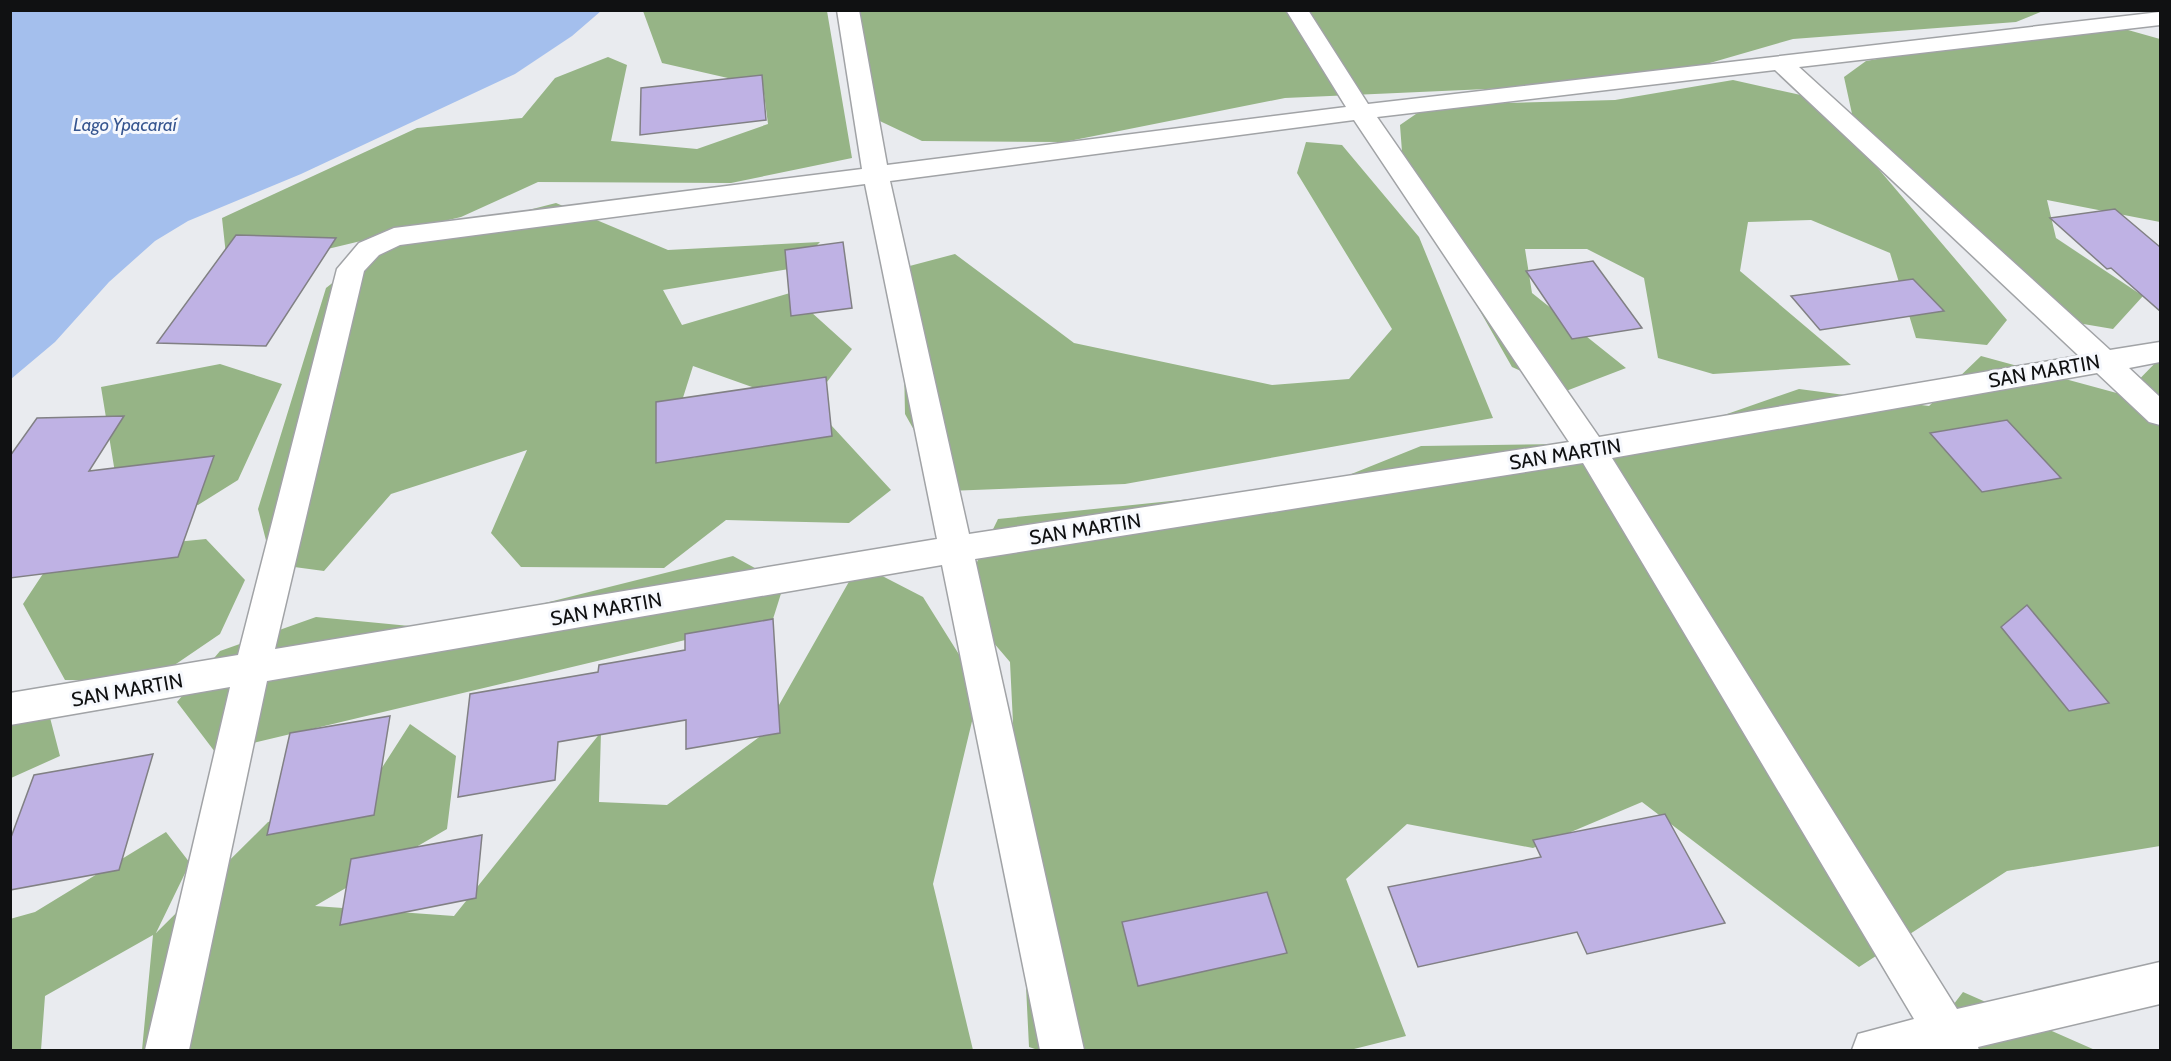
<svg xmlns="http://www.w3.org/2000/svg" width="2171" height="1061" font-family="Cabin,sans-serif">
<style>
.forest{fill:#96b486}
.water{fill:#a4bfed}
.building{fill:#bfb2e4;stroke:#818084;stroke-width:1.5}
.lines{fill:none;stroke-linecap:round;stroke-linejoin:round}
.minor-casing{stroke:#a1a3a6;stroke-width:3}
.minor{fill:#fff;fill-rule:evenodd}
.labels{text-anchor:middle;stroke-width:6;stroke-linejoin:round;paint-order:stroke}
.far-water-label{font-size:18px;font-style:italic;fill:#36558f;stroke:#f6f8fd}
.street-label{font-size:20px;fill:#101112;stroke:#f6f8fd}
</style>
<rect width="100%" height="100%" fill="#e9ebef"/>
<path class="forest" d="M643,11H827L852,158L731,183L538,182L461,217L265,264L226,255L222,218L417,128L522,118L555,78L608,57L627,65L611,141L697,149L768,124L763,86L662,63Z
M844,11H2043L2016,22L1793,39L1644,82L1285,98L1064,142L922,141L865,114Z
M2065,26L2128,30L2160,39V222L2047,200L2056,238L2143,296L2113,329L2036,316L1854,123L1844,77L1866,61Z
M1733,80L1819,99L2007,320L1987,345L1916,338L1890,253L1811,220L1748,222L1740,271L1851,365L1713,374L1658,358L1644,278L1587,249H1525L1532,293L1626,368L1566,391L1512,367L1404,178L1400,125L1429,105L1615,100Z
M1306,142L1342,145L1419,237L1493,418L1125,484L948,491L905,414L902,268L955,254L1074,343L1272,385L1349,379L1392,329L1297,173Z
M556,203L668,250L820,242L795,268L663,290L682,325L790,293L852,349L808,407L693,366L668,445L693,458L819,412L891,490L849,523L726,520L664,568L521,567L491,533L527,450L391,494L324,571L272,564L258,509L326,288L376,249Z
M1981,356L2124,395L2160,358V846L2007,871L1859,967L1642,802L1533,848L1407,824L1346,879L1406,1036L1350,1050H1038L1029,1047L1010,662L958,601L998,519L1324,485L1421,446L1644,443L1799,389L1929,406Z
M220,364L282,384L238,480L198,505L117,485L101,387Z
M206,539L245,580L220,634L151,681L65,680L23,604L56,554Z
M733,556L784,584L773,619L215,752L177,702L220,651L316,617L441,629Z
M859,564L923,597L980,688L933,884L973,1050H142L153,935L45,996L41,1050H11L10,919L35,912L166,832L190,863L156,933L268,822L360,802L410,724L456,756L447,829L315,906L454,916L601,732L599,802L667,805L762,735Z
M10,705L48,710L60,756L11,778Z
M1963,992L2095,1050H1919Z"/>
<path class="water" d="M11,10H601V11L572,36L515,74L301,174L188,221L155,241L109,282L55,342L11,379Z"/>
<path class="building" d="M762,75L766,120L640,135L641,88Z
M2115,209L2160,247V311L2111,268L2107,269L2050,218Z
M236,235L336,238L266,346L157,343Z
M843,242L852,308L791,316L785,250Z
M1593,261L1642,328L1572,339L1526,271Z
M1913,279L1944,311L1820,330L1791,296Z
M826,377L832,436L656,463V402Z
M124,416L89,471L214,456L178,557L10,578V456L37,418Z
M2007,420L2061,478L1982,492L1930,433Z
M2027,605L2109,703L2069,711L2001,627Z
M773,619L780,733L686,749V720L558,742L555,780L458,797L470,694L598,672L599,665L685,650V634Z
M390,716L374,815L267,835L290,733Z
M153,754L119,870L10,890V840L34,775Z
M1665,814L1725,923L1587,954L1577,932L1418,967L1388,887L1541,857L1533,840Z
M482,835L476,898L340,925L351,859Z
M1267,892L1287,953L1138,986L1122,922Z"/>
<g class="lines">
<defs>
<path id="minor" d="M837,10H859L887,165L1346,107L1286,10H1308L1368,104L2160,12V25L1799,67L2110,350L2160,342V362L2129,368L2160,397V425L2149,422L2097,373L1612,458L1957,1009L2160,962V1004L1978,1047L1979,1050H1852L1858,1034L1914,1019L1583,463L975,559L1084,1050H1040L942,565L267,681L189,1050H145L230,687L10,725V693L238,655L337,269L359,243L394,228L862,169ZM1775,70L2079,356L1599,437L1377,117ZM1354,120L1569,442L969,534L890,181ZM865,184L937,539L275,649L364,271L379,255L400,245Z"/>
</defs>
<use href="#minor" class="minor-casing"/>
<use href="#minor" class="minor"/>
</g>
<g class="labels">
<g class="far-water-label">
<text x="125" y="131">Lago Ypacaraí</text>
</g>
<g class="street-label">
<text transform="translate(2044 371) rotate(-10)" y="7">SAN MARTIN</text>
<text transform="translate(1565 454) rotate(-9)" y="7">SAN MARTIN</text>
<text transform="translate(1085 529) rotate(-9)" y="7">SAN MARTIN</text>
<text transform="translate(606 609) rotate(-10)" y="7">SAN MARTIN</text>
<text transform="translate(127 690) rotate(-10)" y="7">SAN MARTIN</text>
</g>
</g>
<rect width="2171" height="1061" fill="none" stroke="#101112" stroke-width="24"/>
</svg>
